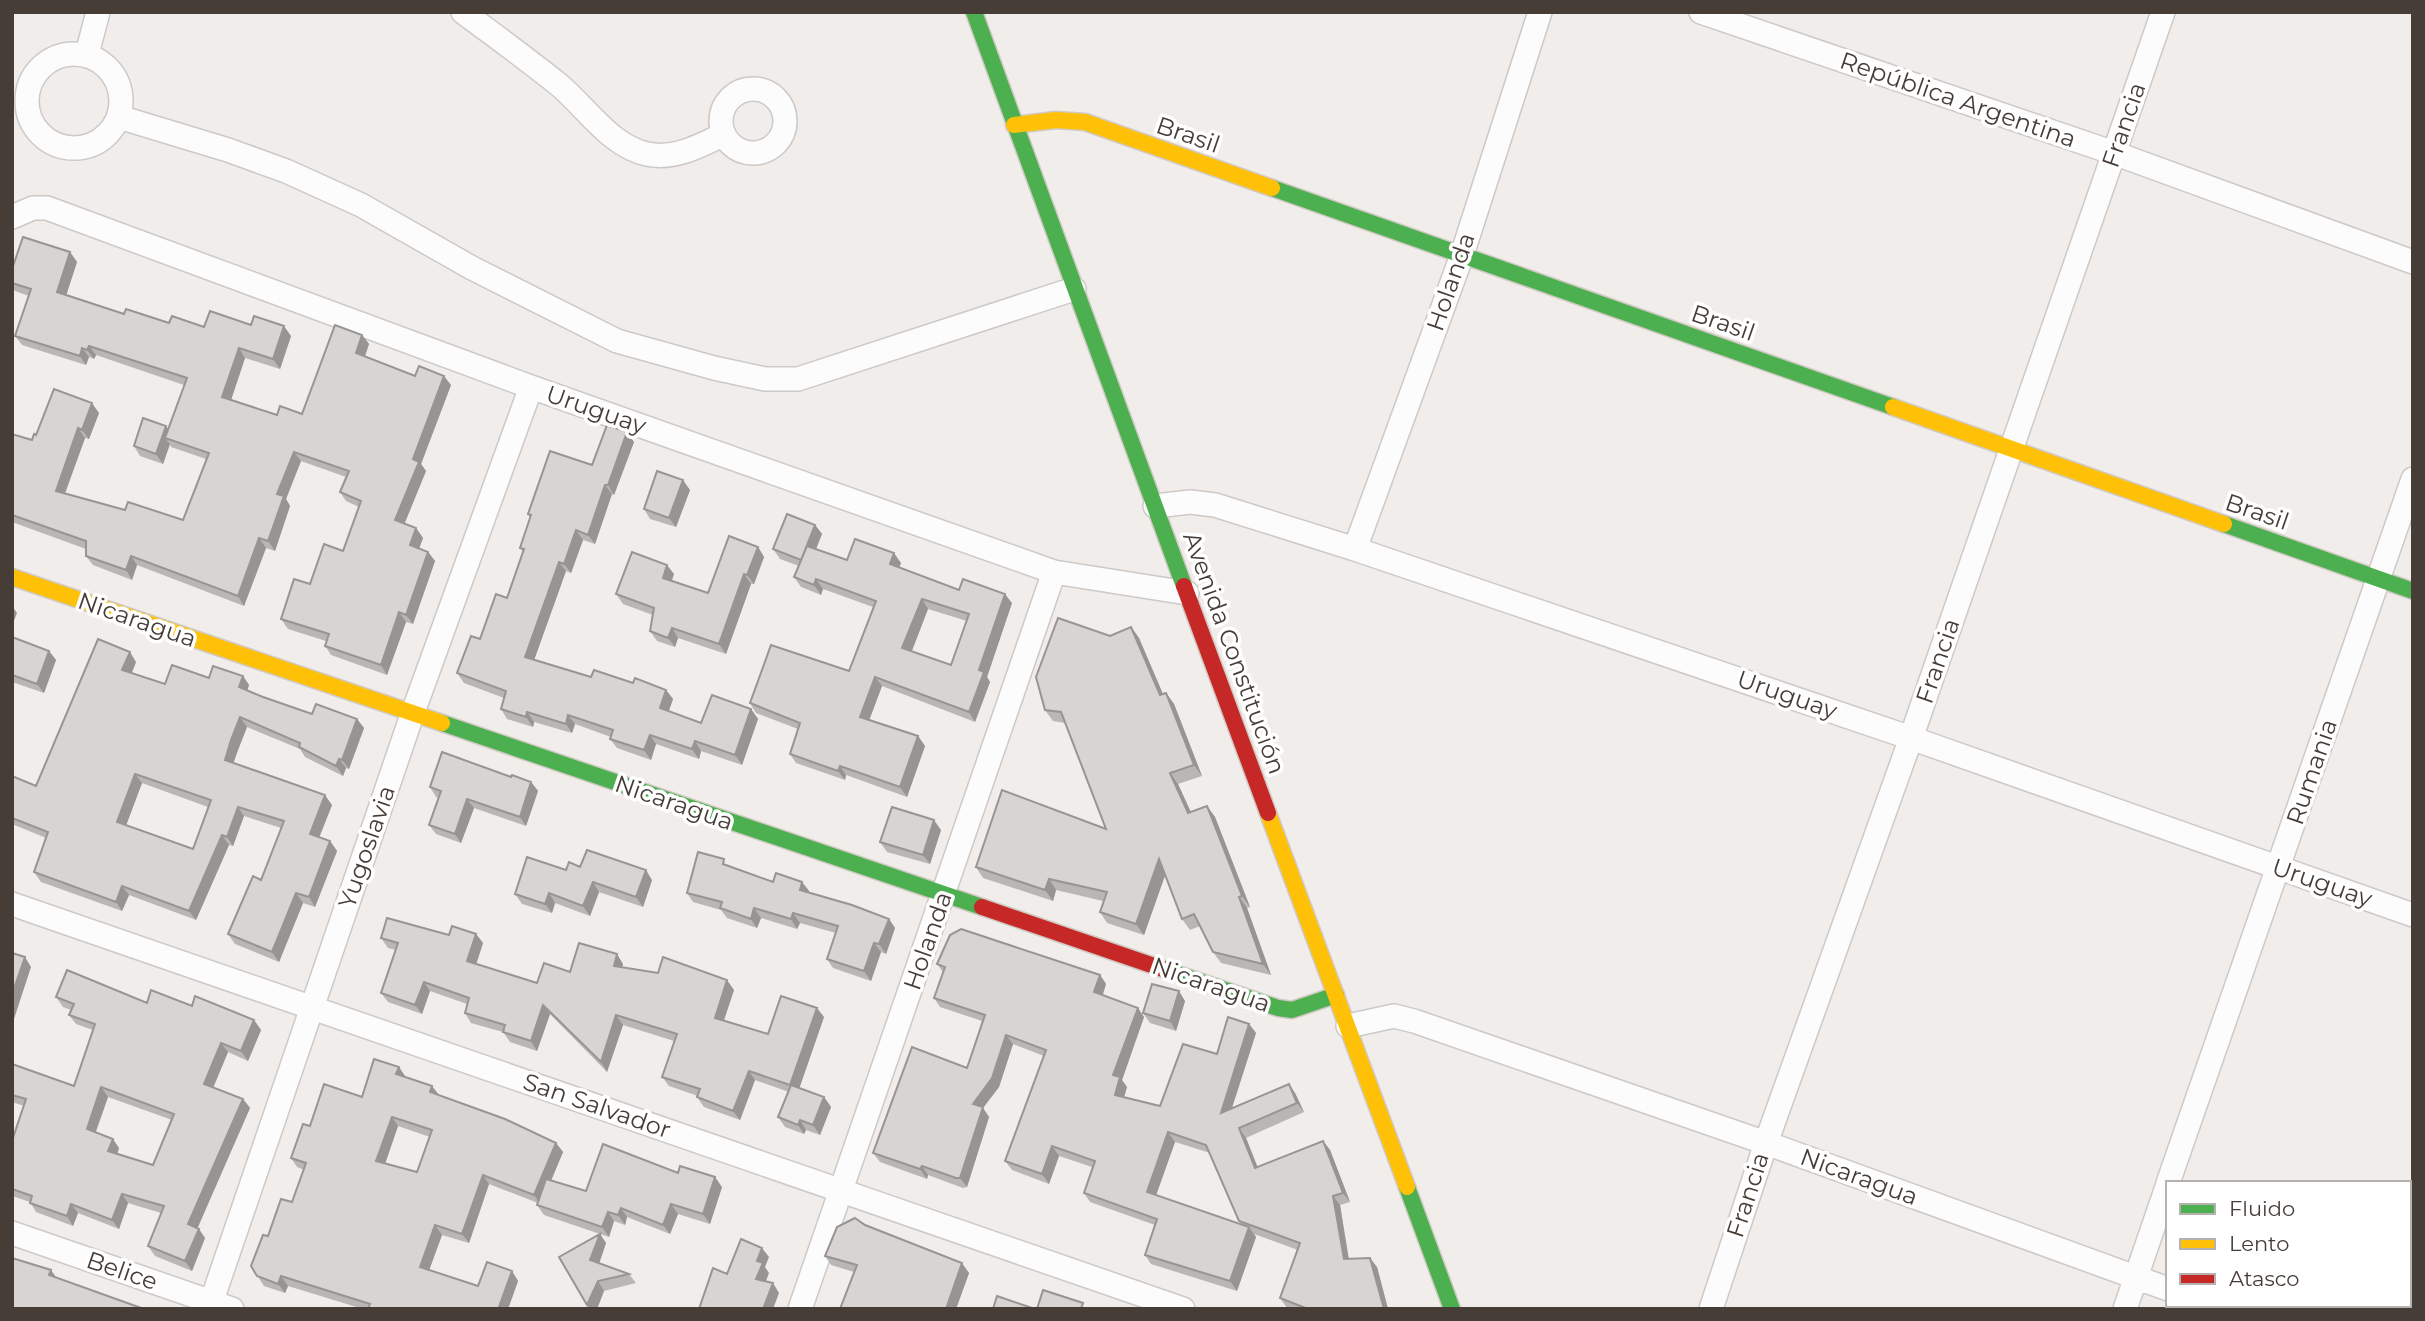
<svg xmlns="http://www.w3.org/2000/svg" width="2425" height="1321" font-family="Montserrat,sans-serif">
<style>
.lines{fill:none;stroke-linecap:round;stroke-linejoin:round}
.street-casing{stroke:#cdc9c7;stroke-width:26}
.fast-casing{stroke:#d1cac3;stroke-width:19}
.slow-casing{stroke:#d1cac3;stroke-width:19}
.jam-casing{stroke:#d1cac3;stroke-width:19}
.street{stroke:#fdfcfc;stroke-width:23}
.fast{stroke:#4caf50;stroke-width:16}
.slow{stroke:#ffc107;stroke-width:16}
.jam{stroke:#c62828;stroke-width:16}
.wall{fill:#bab6b5;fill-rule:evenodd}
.shaded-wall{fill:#979493}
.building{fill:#d8d4d2;stroke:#979493;stroke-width:2;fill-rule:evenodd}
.labels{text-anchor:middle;stroke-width:7;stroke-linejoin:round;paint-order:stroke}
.street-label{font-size:24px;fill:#463d37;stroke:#fff}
</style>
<rect width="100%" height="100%" fill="#f0edeb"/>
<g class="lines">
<defs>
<path id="street" d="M463,12C495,36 527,59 558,84C586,107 610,146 647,154C674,160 700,146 724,134
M1701,12L2114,153L2413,262
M27 101a47 47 0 1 1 94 0a47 47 0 1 1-94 0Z
M87,54L98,12
M721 121a32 32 0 1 1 64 0a32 32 0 1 1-64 0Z
M119,117L228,150L286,171L361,205L472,268L617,341L714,368L765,379H798L1074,289
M12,217L33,208H47L531,387L1054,572L1187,593
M1155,506L1190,502L1215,505L1355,549L1911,738L2413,915
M1355,549L1462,255L1540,12
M12,904L1183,1309
M1348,1026L1394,1016L1414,1021L1766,1143L2168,1289
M2168,1183L2413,479
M12,1233L232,1309
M2214,1305L2224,1309
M209,1309L412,715L531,387
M800,1309L1054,572
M1711,1309L1766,1143L1911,738L2163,12
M2125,1309L2168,1184"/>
<path id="fast" d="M974,12L1184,586
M1272,188L1893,407
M2224,524L2413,591
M442,723L982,907
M1163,969L1278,1008L1292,1010L1336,995
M1407,1187L1452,1309"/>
<path id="slow" d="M1014,125L1056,120L1085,122L1272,188
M1893,407L2224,524
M12,577L442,723
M1268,813L1407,1187"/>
<path id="jam" d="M1184,586L1268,813
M982,907L1163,969"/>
</defs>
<use href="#street" class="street-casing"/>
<use href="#fast" class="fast-casing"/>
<use href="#slow" class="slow-casing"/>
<use href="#jam" class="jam-casing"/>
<use href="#street" class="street"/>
<use href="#fast" class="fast"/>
<use href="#slow" class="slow"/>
<use href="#jam" class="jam"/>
</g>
<path class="wall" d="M70,252L77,262L66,295L124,314L169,323L204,327L251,325L291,336L280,369L245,358L231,400L277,415L302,414L362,335L369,344L365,356L415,376L451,385L421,464L426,471L404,524L416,528L423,538L419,548L428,552L435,561L413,624L406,622L387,675L331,655L325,646L326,641L288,629L281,619L310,584L343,551L359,507L346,501L340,492L346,477L301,461L286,499L290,506L275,551L266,548L244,606L137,565L132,580L93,565L86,556V549L12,522V434L32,440L36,435L99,413L89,439L85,438L65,494L125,510L183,520L206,459L171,447L170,444L163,464L140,456L134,446L166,426L168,429L184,385L96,355L94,359L89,357L86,365L22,345L15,336L29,296L15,291L12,287V269Z
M634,442L614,495L612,494L595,544L583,540L571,573L566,571L534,660L591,677L633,683L666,690L673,699L669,711L701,723L751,709L758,719L742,765L701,751L699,759L656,744L651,760L617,748L610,739L611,737L575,724L572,733L534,722L533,727L507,719L501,709L504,698L464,683L457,673L507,598L523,552L520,548L530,518L528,514L592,465Z
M690,490L676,527L650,519L644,509Z
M815,525L822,534L816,549L847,560L901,563L899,567L959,590L1012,603L987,677L990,682L975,722L882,686L869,720L918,736L925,746L907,797L846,775L845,780L796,763L790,754L798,729L756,713L750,703L849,671L873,607L823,589L821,595L801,587L794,577L799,566L780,559L773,549ZM928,609L967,621L951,665L912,651Z
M758,547L764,557L754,584H751L726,654L678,638L675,647L657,641L650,631L653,615L623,604L616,594L674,574L672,581L708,593Z
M1131,627L1139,638L1163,694L1166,693L1174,704L1202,776L1178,784L1191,812L1207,806L1215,817L1250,907L1247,908L1271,975L1221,963L1213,952L1200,926L1190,930L1182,919L1165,875L1144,935L1107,923L1100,912L1103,901L1056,890L1053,901L983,878L976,867L1106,829L1065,723L1053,721L1045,710L1110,636Z
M12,637L49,651L56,660L44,693L12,682Z
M136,662L132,673L165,684L209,678L243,676L249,685L247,691L312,714L357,719L364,728L349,769L346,768L343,776L305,757L300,749L247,727L238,750L233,763L332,805L319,837L330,841L337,851L315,907L303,903L279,962L235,944L228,934L261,880L281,828L244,816L233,846L229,845L196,920L129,895L122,911L41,882L34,872L46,838L12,824V776L36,786ZM142,783L208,807L193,849L126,825Z
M511,777L531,782L538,791L526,826L474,808L461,843L436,834L429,825L439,798L436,797L430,787Z
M941,830L930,864L887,852L880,842Z
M729,866L773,882H802L809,891V893L889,919L895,928L886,954L881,952L871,981L833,968L827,959L836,933L800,923L797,929L761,918L757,928L727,918L721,910L693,902L687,893Z
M580,867L652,880L643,907L599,892L590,916L555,903L552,913L522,904L515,894L566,870Z
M476,934L483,943L476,964L537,983L570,972L623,964L622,967L734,990L724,1021L768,1034L824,1017L799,1088L824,1097L831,1107L820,1135L806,1130L804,1134L785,1127L778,1117L789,1092L755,1080L740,1120L704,1107L697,1097L698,1096L669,1086L662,1077L674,1041L623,1025L607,1072L550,1014L537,1051L510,1042L503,1032L471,1023L465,1013L467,1004L430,991L422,1014L388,1002L381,993L396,950L388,948L381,938Z
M937,964L1100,975L1106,984L1103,995L1144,1017L1122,1080L1127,1087L1124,1097L1160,1106L1249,1024L1256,1033L1232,1108L1295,1093L1304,1112L1246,1138L1257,1167L1323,1141L1330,1150L1350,1202L1340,1205L1349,1259L1377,1267L1388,1309H1290L1287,1308L1280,1298L1298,1250L1254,1234L1256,1237L1237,1291L1151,1264L1145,1255L1155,1225L1090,1202L1084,1193L1092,1167L1059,1156L1049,1184L1012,1170L1005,1161L1044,1056L1013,1044L999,1087L983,1108L989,1117L967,1187L963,1188L928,1175L927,1179L880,1162L873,1153L967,1068L982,1021L940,1007L934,998L943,972ZM1175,1142L1210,1153L1241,1224L1156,1195Z
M56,997L192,1006L254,1020L261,1030L248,1061L228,1052L213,1087L243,1099L250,1108L197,1228L205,1238L192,1271L155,1256L148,1246L161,1213L128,1203L119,1229L78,1213L73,1226L36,1212L30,1202L12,1196V1141L24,1106L12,1102V1064L74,1086L93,1030L76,1024L69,1015L71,1010L63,1007ZM108,1097L172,1120L153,1165L117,1154L119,1148L96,1132Z
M1185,1001L1176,1031L1150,1023L1143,1013Z
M399,1067L405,1077L439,1095L556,1143L563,1152L551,1180L586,1191L678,1173L722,1187L710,1224L678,1214L670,1234L627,1217L625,1225L614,1221L609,1237L600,1234L606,1243L599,1263L629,1274L636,1283L604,1291L597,1309H590L559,1257L600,1234L544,1215L537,1205L538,1203L489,1184L469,1243L442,1235L429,1270L478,1286L512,1271L518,1281L508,1309H363L288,1286L285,1293L264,1286L251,1266L268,1236L292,1202L304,1170L297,1167L291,1158L310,1126L362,1097ZM398,1126L430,1137L417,1172L385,1163Z
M865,1225L969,1273L956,1309H840L854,1272L831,1265L825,1256Z"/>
<path class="shaded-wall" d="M70,252L77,262L64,302L57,292Z
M284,326L291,336L280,369L273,359Z
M362,335L369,344L363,362L356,353Z
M89,346L96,355L94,359L87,350Z
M82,348L89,357L86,365L80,356Z
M239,348L245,358L229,406L222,397Z
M444,376L451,385L421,464L426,471L402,530L395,520L413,459Z
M92,403L99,413L89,439L82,430Z
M166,426L173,435L165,438L170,444L163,464L156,454Z
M78,428L85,438L62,501L56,491Z
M627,432L634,442L614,495L608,485Z
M294,452L301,461L286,499L290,506L275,551L268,541L277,494Z
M683,480L690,490L676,527L669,518Z
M605,485L612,494L595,544L588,535Z
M815,525L822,534L808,569L801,560Z
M416,528L423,538L417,554L410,545Z
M576,530L583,540L571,573L564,564Z
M259,538L266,548L244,606L238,596Z
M758,547L764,557L754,584L747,575Z
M428,552L435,561L413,624L406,615Z
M894,553L901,563L897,573L890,564Z
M131,556L137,565L132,580L126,570Z
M559,562L566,571L532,666L525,657Z
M667,565L674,574L669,587L663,578Z
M744,574L751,584L726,654L719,644Z
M816,579L823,589L821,595L814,585Z
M1005,594L1012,603L987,677L990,682L975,722L969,712L979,670Z
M922,599L928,609L909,658L902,648Z
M12,606L17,613L12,626Z
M399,612L406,622L387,675L381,665Z
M1131,627L1139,638L1168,706L1160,695Z
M672,628L678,638L675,647L668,638Z
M49,651L56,660L44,693L37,684Z
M130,652L136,662L129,679L122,670Z
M243,676L249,685L245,697L239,687Z
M875,677L882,686L867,726L860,717Z
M666,690L673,699L666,718L660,708Z
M1166,693L1174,704L1202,776L1194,765Z
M751,709L758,719L742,765L735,755Z
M527,712L534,722L533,727L526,717Z
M568,715L575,724L572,733L566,724Z
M240,717L247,727L238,750L231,770L225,760L231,740Z
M357,719L364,728L349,769L342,760Z
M650,735L656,744L651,760L644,750Z
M918,736L925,746L907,797L900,787Z
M695,741L701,751L699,759L692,749Z
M339,759L346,768L343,776L336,766Z
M840,766L846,775L845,780L838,771Z
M1170,773L1178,784L1196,824L1188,813Z
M135,774L142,783L124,831L117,822Z
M531,782L538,791L526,826L520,817Z
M325,795L332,805L317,843L310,834Z
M467,799L474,808L461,843L455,834Z
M1207,806L1215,817L1250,907L1242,896Z
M238,807L244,816L233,846L227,837Z
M934,820L941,830L930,864L923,855Z
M222,835L229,845L196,920L189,911Z
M330,841L337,851L315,907L309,897Z
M1159,859L1167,870L1144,935L1136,924Z
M646,870L652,880L643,907L636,897Z
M1049,879L1056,890L1053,901L1045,890Z
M593,882L599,892L590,916L583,906Z
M802,882L809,891L807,900L800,890Z
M122,886L129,895L122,911L116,902Z
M296,893L303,903L279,962L272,952Z
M549,893L555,903L552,913L545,904Z
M1239,897L1247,908L1271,975L1263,964Z
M754,908L761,918L757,928L751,919Z
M793,913L800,923L797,929L791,919Z
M889,919L895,928L886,954L879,944Z
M476,934L483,943L474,971L467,961Z
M874,943L881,952L871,981L864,971Z
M617,954L623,964L620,975L614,966Z
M25,957L31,967L14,1019L12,1017V994Z
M1100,975L1106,984L1100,1002L1094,992Z
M727,980L734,990L721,1028L715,1018Z
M424,982L430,991L422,1014L415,1005Z
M1179,991L1185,1001L1176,1031L1170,1021Z
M543,1005L550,1014L537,1051L531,1041Z
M817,1008L824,1017L797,1095L790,1085Z
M1138,1008L1144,1017L1122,1080L1127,1087L1122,1104L1115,1095L1113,1075Z
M616,1015L623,1025L607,1072L601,1062Z
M254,1020L261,1030L248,1061L241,1051Z
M1249,1024L1256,1033L1227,1123L1221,1113Z
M1006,1035L1013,1044L999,1087L983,1108L989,1117L967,1187L960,1178L973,1104Z
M221,1043L228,1052L211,1093L204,1084Z
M399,1067L405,1076L403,1084L396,1074Z
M749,1071L755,1080L740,1120L733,1111Z
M1289,1084L1295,1093L1304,1112L1297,1103Z
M432,1086L439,1095L430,1092Z
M101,1087L108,1097L93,1139L87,1129Z
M824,1097L831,1107L820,1135L813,1125Z
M243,1099L250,1108L195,1234L188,1224Z
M392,1117L398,1126L383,1170L376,1161Z
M800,1120L806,1130L804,1134L798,1125Z
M1239,1128L1246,1138L1262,1178L1255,1168Z
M1168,1132L1175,1142L1154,1201L1147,1192Z
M113,1139L119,1148L115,1160L108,1151Z
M1323,1141L1330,1150L1350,1202L1343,1193Z
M556,1143L563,1152L541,1205L534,1195Z
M1052,1146L1059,1156L1049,1184L1042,1174Z
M922,1166L928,1175L927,1179L920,1169Z
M483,1175L489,1184L469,1243L462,1234Z
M715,1177L722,1187L710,1224L703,1214Z
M122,1194L128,1203L119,1229L112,1220Z
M1333,1196L1340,1205L1350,1268L1344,1259Z
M71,1204L78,1213L73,1226L67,1216Z
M671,1204L678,1214L670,1234L663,1225Z
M621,1208L627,1217L625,1225L618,1215Z
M608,1212L614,1221L609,1237L602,1227Z
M435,1225L442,1235L427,1276L420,1267Z
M1249,1227L1256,1237L1237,1291L1230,1281Z
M199,1229L205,1238L192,1271L185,1261Z
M600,1234L606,1243L597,1270L590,1260Z
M762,1248L769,1257L765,1267L769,1273L763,1289L756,1279L757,1261Z
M1370,1258L1377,1267L1388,1309H1384Z
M962,1263L969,1273L956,1309H946Z
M51,1270L58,1280L49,1275Z
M512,1271L518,1281L508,1309H500L499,1307Z
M281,1276L288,1286L285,1293L278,1284Z
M598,1281L604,1291L597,1309H590L587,1305Z
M773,1283L779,1293L773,1309H763Z"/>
<path class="building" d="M23,237L70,252L57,292L124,314L126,309L169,323L172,316L204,327L210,311L251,325L254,316L284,326L273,359L239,348L222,397L277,415L280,406L302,414L335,325L362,335L356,353L415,376L419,366L444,376L413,459L419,462L395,520L416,528L410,545L428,552L406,615L399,612L381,665L325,646L329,634L281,619L294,579L310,584L324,544L343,551L361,501L340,492L349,471L294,452L277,494L284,496L268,541L259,538L238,596L131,556L126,570L86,556V541L12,515V434L32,440L34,434L36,435L54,389L92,403L82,430L78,428L56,491L125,510L128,502L183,520L209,453L165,438L187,378L89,346L87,350L82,348L80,356L15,336L31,289L12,283V269Z
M143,418L166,426L156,454L134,446Z
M607,425L627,432L608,485H605L588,535L576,530L564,564L559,562L525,657L591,677L594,670L633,683L635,678L666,690L660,708L701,723L712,695L751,709L735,755L695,741L692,749L650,735L644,750L610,739L613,730L568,715L566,724L527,712L526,717L501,709L506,691L457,673L471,636L480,639L496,594L507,598L524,549L520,548L531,515L528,514L550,451L592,465Z
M657,471L683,480L669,518L644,509Z
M787,514L815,525L801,560L773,549Z
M729,536L758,547L747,575L744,574L719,644L672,628L668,638L650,631L654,608L616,594L632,552L667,565L663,578L708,593Z
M855,539L894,553L890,564L959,590L963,579L1005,594L979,670L984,672L969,712L875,677L860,717L918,736L900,787L840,766L838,771L790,754L800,723L750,703L771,645L849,671L876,601L816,579L814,585L794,577L807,546L847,560ZM922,599L969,614L951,665L902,648Z
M1058,618L1110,636L1131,627L1160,695L1166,693L1194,765L1170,773L1188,813L1207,806L1242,896L1239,897L1263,964L1213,952L1194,914L1182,919L1159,859L1136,924L1100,912L1107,892L1049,879L1045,890L976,867L1002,790L1106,829L1061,712L1045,710L1036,677Z
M12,637L49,651L37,684L12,675Z
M98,639L130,652L122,670L165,684L172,665L209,678L213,666L243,676L239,687L263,697L312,714L316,704L357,719L342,760L339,759L336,766L299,747L300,743L240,717L231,740L225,760L325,795L310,834L330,841L309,897L296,893L272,952L228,934L253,876L261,880L284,821L238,807L227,837L222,835L189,911L122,886L116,902L34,872L48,832L12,818V776L36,786ZM135,774L211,800L193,849L117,822Z
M442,752L511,777L512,775L531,782L520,817L467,799L455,834L429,825L441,791L430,787Z
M892,807L934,820L923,855L880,842Z
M587,850L646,870L636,897L593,882L583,906L549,893L545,904L515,894L527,857L566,870L569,862L580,867Z
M698,852L724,859L723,864L773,882L776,873L802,882L800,890L852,905L889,919L879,944L874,943L864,971L827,959L838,926L793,913L791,919L754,908L751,919L720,908L722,902L687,893Z
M387,918L449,935L452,926L476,934L467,961L537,983L544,963L570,972L579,943L617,954L614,966L658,973L663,957L727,980L715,1018L768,1034L781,996L817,1008L790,1085L749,1071L733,1111L697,1097L700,1089L662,1077L677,1034L616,1015L601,1062L543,1005L531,1041L503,1032L505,1025L465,1013L469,998L424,982L415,1005L381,993L398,943L381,938Z
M961,929L1100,975L1094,992L1138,1008L1113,1075L1120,1077L1115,1095L1160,1106L1183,1044L1217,1054L1228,1017L1249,1024L1221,1113L1289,1084L1297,1103L1239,1128L1255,1168L1323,1141L1343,1193L1333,1196L1344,1259L1370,1258L1384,1309H1308L1280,1298L1300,1243L1239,1221L1206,1145L1168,1132L1147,1192L1249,1227L1230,1281L1145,1255L1157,1219L1084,1193L1095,1161L1052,1146L1042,1174L1005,1161L1046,1050L1006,1035L992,1078L973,1104L983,1107L960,1178H956L922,1166L920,1169L873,1153L912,1047L967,1068L985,1015L934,998L945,967L937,964L950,935Z
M12,953L25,957L12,994Z
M67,970L147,1003L151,990L192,1006L195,996L254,1020L241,1051L221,1043L204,1084L243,1099L188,1224L199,1229L185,1261L148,1246L164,1206L122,1194L112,1220L71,1204L67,1216L30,1203L32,1196L12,1189V1141L26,1099L12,1095V1064L74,1086L95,1024L69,1015L74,1004L56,997ZM101,1087L174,1114L153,1165L108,1151L113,1139L87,1129Z
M1152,984L1179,991L1170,1021L1143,1013Z
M374,1059L399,1067L396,1074L432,1086L430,1092L505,1119L556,1143L534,1195L483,1175L462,1234L435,1225L420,1267L478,1286L487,1262L512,1271L499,1307L503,1309H368L370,1304L281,1276L278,1284L257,1276L251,1266L263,1235L268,1236L281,1199L292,1202L306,1163L291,1158L303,1124L310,1126L324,1084L362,1097ZM392,1117L432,1130L417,1172L376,1161Z
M791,1085L824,1097L813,1125L800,1120L798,1125L778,1117Z
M603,1144L678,1173L680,1166L715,1177L703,1214L671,1204L663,1225L621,1208L618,1215L608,1212L602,1227L537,1205L546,1179L586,1191Z
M855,1218L865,1225L962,1263L946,1309H840L857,1265L825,1256L837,1227Z
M600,1234L590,1260L629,1274L598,1281L587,1305L559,1257Z
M741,1239L762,1248L757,1261L763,1263L756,1279L773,1283L763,1309H699L713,1268L727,1274Z
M12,1258L51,1270L49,1275L144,1309H12Z
M1043,1290L1083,1303L1081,1309H1037Z
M997,1296L1035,1309H993Z"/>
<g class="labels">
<g class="street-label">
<text transform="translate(1958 100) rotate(19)" y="8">República Argentina</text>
<text transform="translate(2124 125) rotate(-71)" y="8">Francia</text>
<text transform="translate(1188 135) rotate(19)" y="8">Brasil</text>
<text transform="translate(1451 282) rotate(-71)" y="8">Holanda</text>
<text transform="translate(1723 323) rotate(19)" y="8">Brasil</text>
<text transform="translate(596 410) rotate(19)" y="8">Uruguay</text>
<text transform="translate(2257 512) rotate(19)" y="8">Brasil</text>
<text transform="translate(137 620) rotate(19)" y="8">Nicaragua</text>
<text transform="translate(1234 653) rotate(70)" y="8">Avenida Constitución</text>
<text transform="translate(1938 661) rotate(-71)" y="8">Francia</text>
<text transform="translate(1787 695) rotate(19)" y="8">Uruguay</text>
<text transform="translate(2312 772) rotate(-71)" y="8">Rumania</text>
<text transform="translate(674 803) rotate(19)" y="8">Nicaragua</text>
<text transform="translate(367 847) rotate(-71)" y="8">Yugoslavia</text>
<text transform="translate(2322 883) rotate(19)" y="8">Uruguay</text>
<text transform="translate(928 941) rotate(-71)" y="8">Holanda</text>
<text transform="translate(1211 985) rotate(19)" y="8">Nicaragua</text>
<text transform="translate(597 1106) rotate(19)" y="8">San Salvador</text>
<text transform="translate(1859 1177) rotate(20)" y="8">Nicaragua</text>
<text transform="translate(1748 1195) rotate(-72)" y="8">Francia</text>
<text transform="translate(122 1271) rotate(19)" y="8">Belice</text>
</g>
</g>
<rect width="2425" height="1321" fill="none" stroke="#463d37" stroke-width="28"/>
<rect x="2166" y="1181" width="245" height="126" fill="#ffffff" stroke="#b5b1af" stroke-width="2"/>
<rect x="2180" y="1204" width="35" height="10" fill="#4caf50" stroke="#b5b1af" stroke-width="2"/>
<text x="2229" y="1216" font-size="21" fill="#463d37">Fluido</text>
<rect x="2180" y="1239" width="35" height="10" fill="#ffc107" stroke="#b5b1af" stroke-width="2"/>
<text x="2229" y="1251" font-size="21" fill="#463d37">Lento</text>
<rect x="2180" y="1274" width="35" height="10" fill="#c62828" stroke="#b5b1af" stroke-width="2"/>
<text x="2229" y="1286" font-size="21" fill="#463d37">Atasco</text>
</svg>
